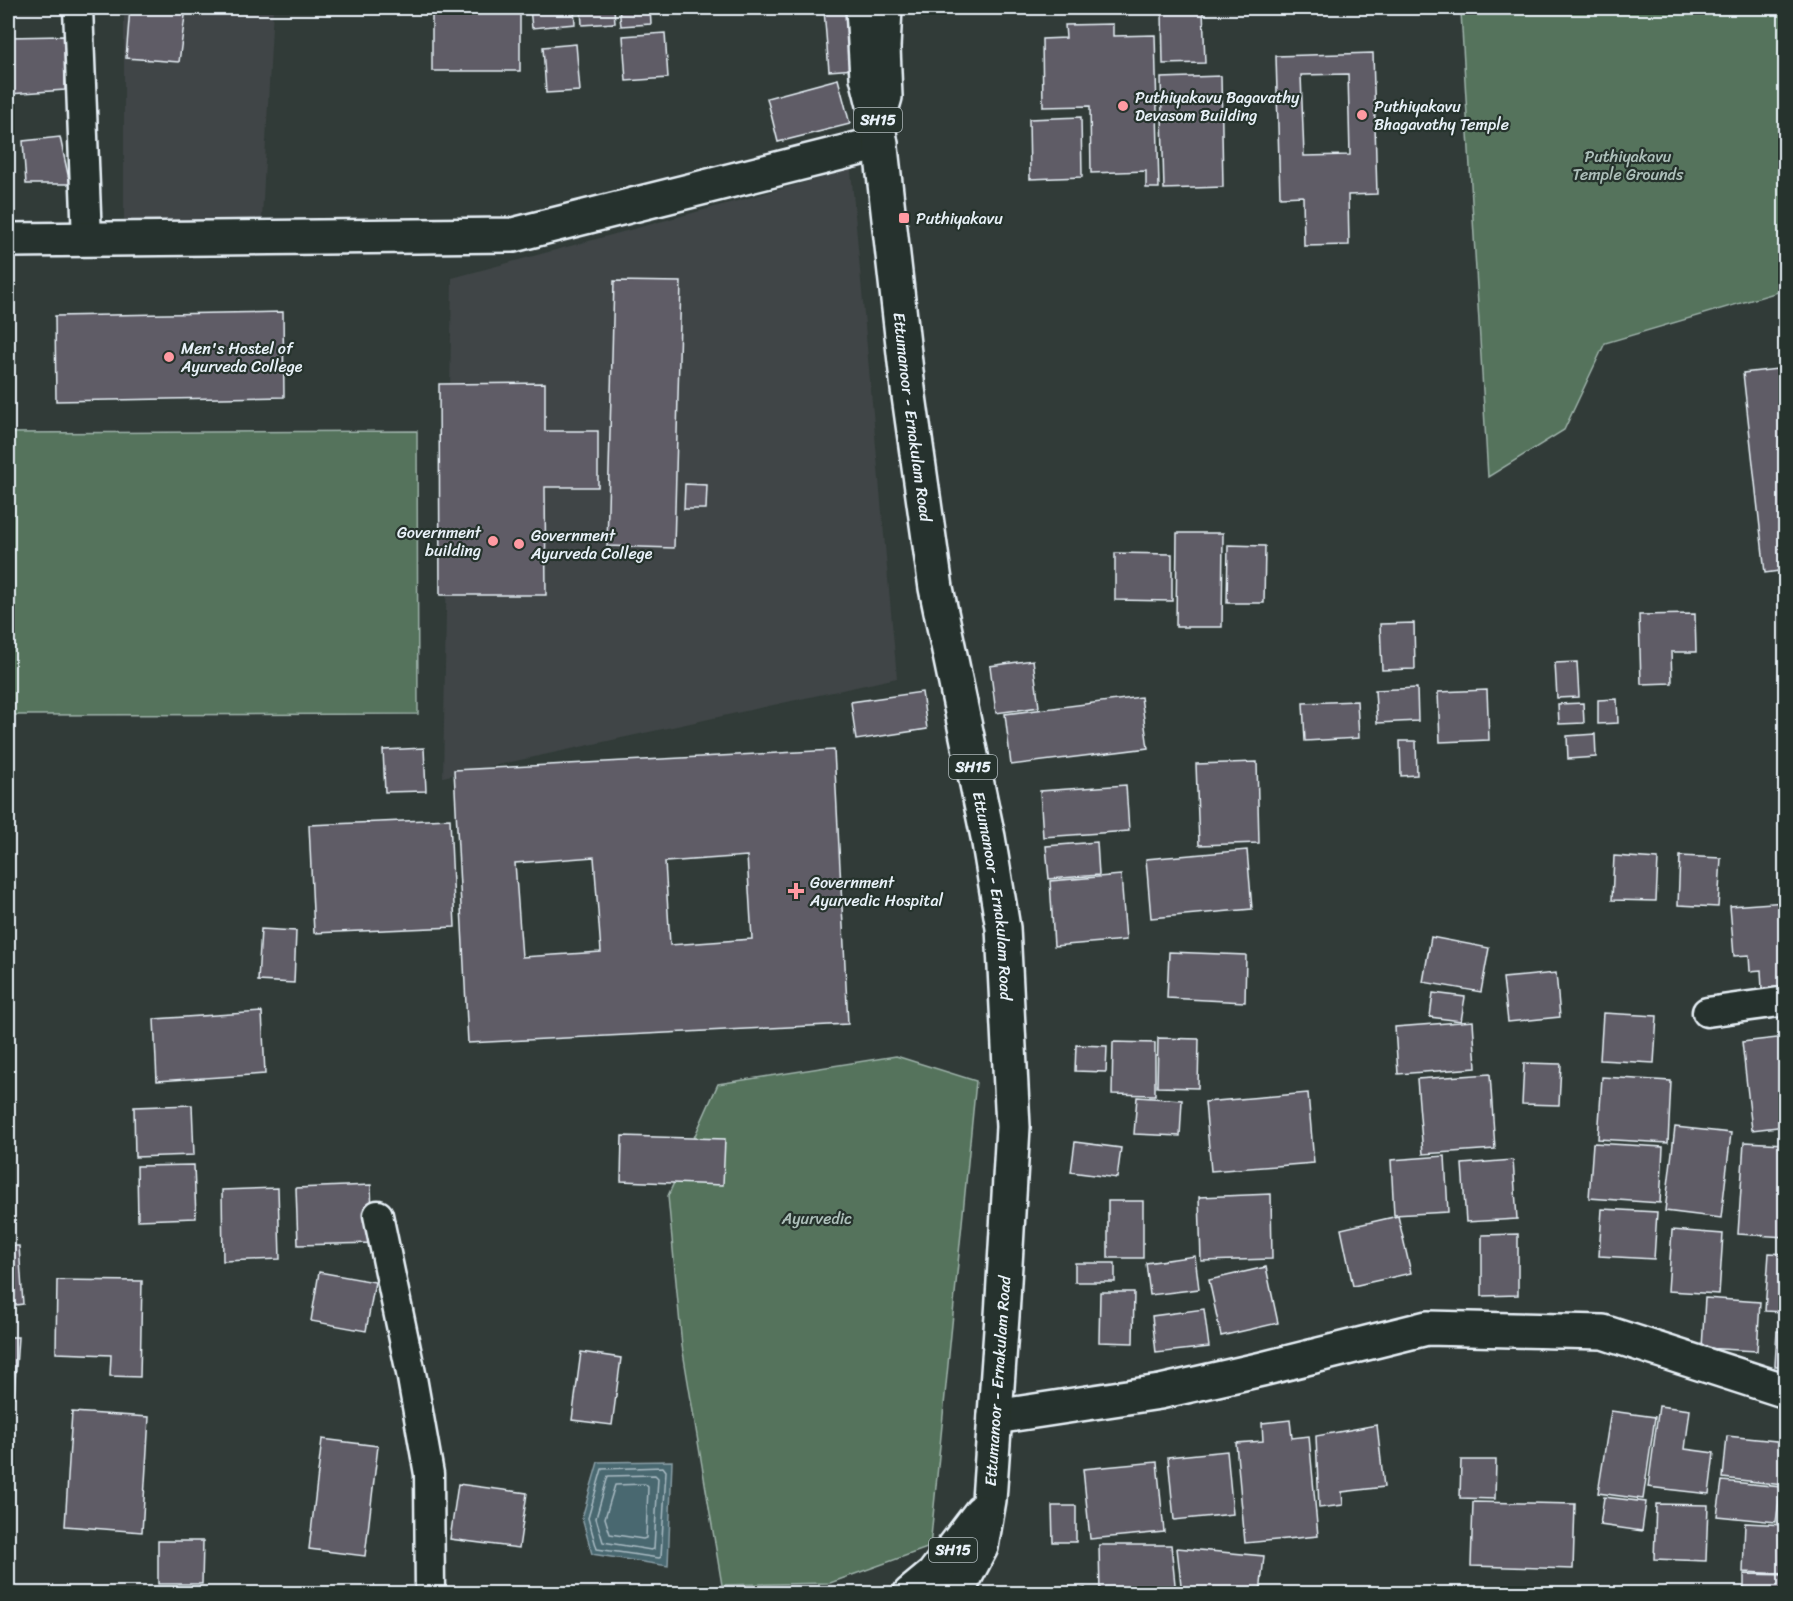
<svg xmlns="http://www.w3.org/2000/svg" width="1793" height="1601" font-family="Sriracha,sans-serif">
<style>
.built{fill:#3f4546}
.green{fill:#54735c;stroke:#9eb2aa;stroke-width:1.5}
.water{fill:#496770;stroke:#899ea6;stroke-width:1.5}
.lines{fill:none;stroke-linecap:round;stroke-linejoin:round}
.shore{stroke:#a8bac2;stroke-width:1.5}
.building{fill:#5f5c66;stroke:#e8f1f8;stroke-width:1.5;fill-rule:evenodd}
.minor-casing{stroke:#e8f1f8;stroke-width:33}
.secondary-casing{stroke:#e8f1f8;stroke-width:38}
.primary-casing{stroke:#e8f1f8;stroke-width:38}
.minor{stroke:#26332d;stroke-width:28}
.secondary{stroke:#26332d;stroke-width:33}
.primary{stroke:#26332d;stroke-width:33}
.poi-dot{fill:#ff9aa2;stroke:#26332d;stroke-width:2}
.labels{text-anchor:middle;stroke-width:4.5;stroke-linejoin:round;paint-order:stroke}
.shield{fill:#26332d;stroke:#aeb8bb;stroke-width:1.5}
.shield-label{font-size:15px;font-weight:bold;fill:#e8f1f8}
.poi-label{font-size:16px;fill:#e8f1f8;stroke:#26332d;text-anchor:start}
.park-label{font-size:16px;fill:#adbfba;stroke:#26332d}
.street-label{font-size:16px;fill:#e8f1f8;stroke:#26332d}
</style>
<rect width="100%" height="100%" fill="#313b38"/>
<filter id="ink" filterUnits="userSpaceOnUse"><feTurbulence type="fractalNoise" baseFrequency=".0167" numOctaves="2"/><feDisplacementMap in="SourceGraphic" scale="12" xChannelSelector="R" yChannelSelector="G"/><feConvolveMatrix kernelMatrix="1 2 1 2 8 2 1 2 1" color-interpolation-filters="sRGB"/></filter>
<g filter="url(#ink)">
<path class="built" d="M124,8H273L262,219L124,223Z
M851,170L897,678L443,777L452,278Z"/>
<path class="green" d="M1360,8H1785V290L1605,343L1564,430L1488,477L1461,12L1360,13Z
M417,431L418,714L8,715V433Z
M896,1056L976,1081L930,1547L830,1583L722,1585L682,1346L668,1196L718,1084Z"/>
<path class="water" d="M672,1461L668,1566L592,1554L582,1518L598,1462Z"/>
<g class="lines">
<path class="shore" d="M663,1467L666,1471L661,1557L659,1558L597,1549L588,1518L602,1469Z
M655,1475L658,1478L654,1549L651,1550L603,1542L596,1518L608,1476Z
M645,1484L648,1487L646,1538L643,1539L610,1534L605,1518L615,1485Z"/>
</g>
<path class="building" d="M130,8H186L179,62L126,58Z
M432,8H520V71H432Z
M530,8H574L575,24L532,28Z
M581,8H614L615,23L582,25Z
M619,8H650L651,24L621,26Z
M850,8L855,69L829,71L824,10Z
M1203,10L1205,63L1163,64L1162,11Z
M1113,24V36L1155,35L1159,188H1146V171L1091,173L1090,106L1043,107L1042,39L1066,38L1065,25Z
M665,33L668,78L626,81L623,36Z
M64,36L65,90L9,94L8,37Z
M576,44L580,91L546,93L543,47Z
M1373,53L1377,194L1348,195L1349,245L1304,246L1303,196L1280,197L1276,56ZM1348,74L1350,155L1304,156L1301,75Z
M1221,76L1223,187L1164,189L1161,78Z
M838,79L850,124L778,142L767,98Z
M1081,117L1082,177L1030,179L1029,119Z
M60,137L70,184H26L23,141Z
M614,281L681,282L674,548L607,546Z
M283,312L284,397L56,401L55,316Z
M1786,368V570L1765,573L1743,373Z
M545,383V431H598V487H545L546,595H440L439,384Z
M685,484L707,485L706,509H684Z
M1177,533H1223L1222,627H1176Z
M1228,545L1265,546L1264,603H1227Z
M1115,553L1172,554V601L1115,600Z
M1695,614L1696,652H1671L1672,683L1641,684L1639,615Z
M1414,623L1415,669L1382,670L1380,624Z
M1033,660L1039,707L996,713L990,666Z
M1577,662L1579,697L1557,698L1555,663Z
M1417,688L1418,721L1377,723L1375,690Z
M1487,690L1489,740L1440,742L1438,692Z
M922,692L927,729L856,740L851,702Z
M1141,697L1148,748L1011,765L1005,714Z
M1617,699L1618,723L1598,724V700Z
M1357,701L1359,738L1305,741L1303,703Z
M1583,703L1584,723L1559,724L1558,704Z
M1595,734L1596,757L1568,759L1567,736Z
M1400,741H1416L1417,775L1401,776Z
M424,748L426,791L385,792L383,750Z
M834,750L848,1024L468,1043L454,770ZM747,856L752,939L670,945L665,862ZM594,857L601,952L522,957L515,863Z
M1257,762L1259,843L1199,845L1196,764Z
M1126,785L1129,831L1043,837L1040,791Z
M450,819L455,927L314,933L309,825Z
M1097,842L1099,875L1049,879L1046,846Z
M1247,850L1252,909L1151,918L1146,859Z
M1614,856L1658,859L1656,901L1612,900Z
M1680,856L1721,858L1718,907L1678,905Z
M1121,875L1126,940L1054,946L1050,881Z
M1786,902V987L1762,989L1761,970L1750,971L1749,955L1734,956L1730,906Z
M261,929L296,931L294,983L258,981Z
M1431,937L1489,948L1481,992L1423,982Z
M1169,952L1246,955L1245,1002L1167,998Z
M1556,973L1560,1017L1508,1022L1503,978Z
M1433,993L1465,997L1461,1021L1430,1017Z
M262,1012L265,1074L157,1081L154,1019Z
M1603,1013L1657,1016L1654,1063L1600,1060Z
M1473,1021L1476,1068L1398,1074L1395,1027Z
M1786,1037V1126L1752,1130L1742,1042Z
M1158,1038L1199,1039L1198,1088L1157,1087Z
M1113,1042L1155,1043V1095L1112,1094Z
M1076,1045L1107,1046L1106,1072L1075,1071Z
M1524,1063L1561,1064L1559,1105L1522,1104Z
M1490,1074L1495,1149L1423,1154L1417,1079Z
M1602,1077L1671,1081L1668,1143L1598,1139Z
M1308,1093L1314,1163L1211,1171L1205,1102Z
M1137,1097L1182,1100L1180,1136L1134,1134Z
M192,1105L194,1155L135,1157L134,1107Z
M1675,1127L1731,1133L1721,1218L1665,1211Z
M622,1136L725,1139L723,1185L621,1181Z
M1075,1142L1121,1148L1117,1178L1071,1172Z
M1744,1142L1786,1144V1237L1738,1234Z
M1593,1143L1663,1147L1660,1203L1589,1198Z
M1445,1156L1448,1212L1394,1215L1391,1160Z
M1513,1160L1517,1219L1466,1222L1462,1164Z
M194,1165L196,1218L138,1220L137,1166Z
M371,1185L373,1243L298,1245L296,1188Z
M278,1188L280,1259L223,1261L222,1190Z
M1271,1194L1272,1259L1201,1261L1199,1197Z
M1108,1201H1143V1258H1108Z
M1602,1209L1657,1212L1654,1259L1599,1256Z
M1398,1216L1411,1273L1353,1286L1341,1229Z
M1672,1230L1723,1234L1719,1294L1668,1291Z
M1518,1234V1295L1482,1296V1235Z
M8,1246H19L23,1304L8,1306Z
M1769,1253L1786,1254V1312L1765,1311Z
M1195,1256L1199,1289L1150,1295L1146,1263Z
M1075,1263H1115V1282H1075Z
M1266,1267L1278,1323L1221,1336L1209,1280Z
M319,1272L375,1282L366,1331L311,1321Z
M57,1280L142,1281L140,1377L110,1376L111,1355L56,1353Z
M1100,1292H1134L1133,1343L1099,1342Z
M1705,1298L1760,1302L1757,1351L1702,1348Z
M1204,1309L1209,1347L1156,1353L1152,1316Z
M1777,1331L1786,1332V1366H1775Z
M8,1337H18L14,1397H8Z
M581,1352L621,1358L612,1425L572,1420Z
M1659,1406L1690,1410L1685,1449L1714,1453L1709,1494L1648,1487Z
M1611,1411L1655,1417L1643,1499L1598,1493Z
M72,1412L149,1417L142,1532L65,1526Z
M1290,1420L1292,1438L1309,1436L1318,1536L1245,1543L1236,1443L1263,1441L1262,1423Z
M1377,1425L1384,1487L1342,1492L1343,1505L1319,1508L1316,1436Z
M1727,1436L1786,1442L1783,1485L1723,1478Z
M322,1439L378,1446L365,1556L309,1549Z
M1227,1451L1233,1514L1174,1520L1168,1457Z
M1461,1460H1496L1495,1499L1460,1498Z
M1157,1462L1164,1532L1090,1539L1083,1469Z
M1722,1481L1781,1487L1776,1522L1717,1516Z
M458,1484L527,1493L519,1548L450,1539Z
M1604,1497L1646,1502L1642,1531L1600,1525Z
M1473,1502L1575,1504L1573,1569L1471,1566Z
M1656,1504L1708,1505L1706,1561L1654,1559Z
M1052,1506H1076V1542H1053Z
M1745,1523L1786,1525V1574L1743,1572Z
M158,1541H203L202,1584H158Z
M1099,1545H1171L1176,1594H1100Z
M1177,1548L1264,1556L1260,1594H1182Z
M1744,1574L1786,1575V1594H1744Z
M1085,1588L1086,1594H1049Z"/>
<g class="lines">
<defs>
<path id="minor" d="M78,8L87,239
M1707,1012L1786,1001
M378,1215L412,1378L429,1474L430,1594"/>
<path id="secondary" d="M8,240L513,235L881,143
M995,1417L1160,1392L1262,1369L1427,1328L1603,1332L1786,1391"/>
<g id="primary">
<path d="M863,8L867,77L878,121L885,97L883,47L885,8"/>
<path id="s1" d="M878,121L908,389L936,588L988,837L1003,928L1008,1027L1013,1127L1002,1316L989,1500L981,1547L956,1594"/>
<path d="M910,1594L933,1575L981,1512"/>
</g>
</defs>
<use href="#minor" class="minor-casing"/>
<use href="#secondary" class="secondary-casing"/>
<use href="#primary" class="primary-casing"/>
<use href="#minor" class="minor"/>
<use href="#secondary" class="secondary"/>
<use href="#primary" class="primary"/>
</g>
</g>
<g class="poi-dot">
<circle cx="1123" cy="106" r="6"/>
<circle cx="1362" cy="115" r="6"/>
<rect x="898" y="212" width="12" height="12" rx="3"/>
<circle cx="169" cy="357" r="6"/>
<circle cx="493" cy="541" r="6"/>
<circle cx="519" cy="544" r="6"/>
<path d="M793 882h6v6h6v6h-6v6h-6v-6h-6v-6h6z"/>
</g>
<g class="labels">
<g class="shield">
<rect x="854" y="108" width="48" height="24" rx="4.5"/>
<rect x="949" y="755" width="48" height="24" rx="4.5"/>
<rect x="929" y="1538" width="48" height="24" rx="4.5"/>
</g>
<g class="shield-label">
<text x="878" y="125">SH15</text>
<text x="973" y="772">SH15</text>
<text x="953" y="1555">SH15</text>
</g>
<g class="poi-label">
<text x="1135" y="103">Puthiyakavu Bagavathy<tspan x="1135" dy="18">Devasom Building</tspan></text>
<text x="1374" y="112">Puthiyakavu<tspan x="1374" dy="18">Bhagavathy Temple</tspan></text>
<text x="916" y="224">Puthiyakavu</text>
<text x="181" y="354">Men's Hostel of<tspan x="181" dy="18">Ayurveda College</tspan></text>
<text x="481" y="538" text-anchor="end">Government<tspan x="481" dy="18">building</tspan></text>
<text x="531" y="541">Government<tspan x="531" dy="18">Ayurveda College</tspan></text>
<text x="810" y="888">Government<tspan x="810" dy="18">Ayurvedic Hospital</tspan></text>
</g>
<g class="park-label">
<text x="1628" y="162">Puthiyakavu<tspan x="1628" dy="18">Temple Grounds</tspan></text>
<text x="817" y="1224">Ayurvedic</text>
</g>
<g class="street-label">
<text dy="6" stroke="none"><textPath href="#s1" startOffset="298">Ettumanoor - Ernakulam Road</textPath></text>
<text dy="6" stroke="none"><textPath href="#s1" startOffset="784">Ettumanoor - Ernakulam Road</textPath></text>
<text transform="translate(997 1381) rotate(-86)" y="6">Ettumanoor - Ernakulam Road</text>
</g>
</g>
<rect width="1793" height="1601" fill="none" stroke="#26332d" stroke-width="30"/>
<rect x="15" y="15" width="1763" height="1571" fill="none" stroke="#e8f1f8" stroke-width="2" filter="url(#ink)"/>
</svg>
